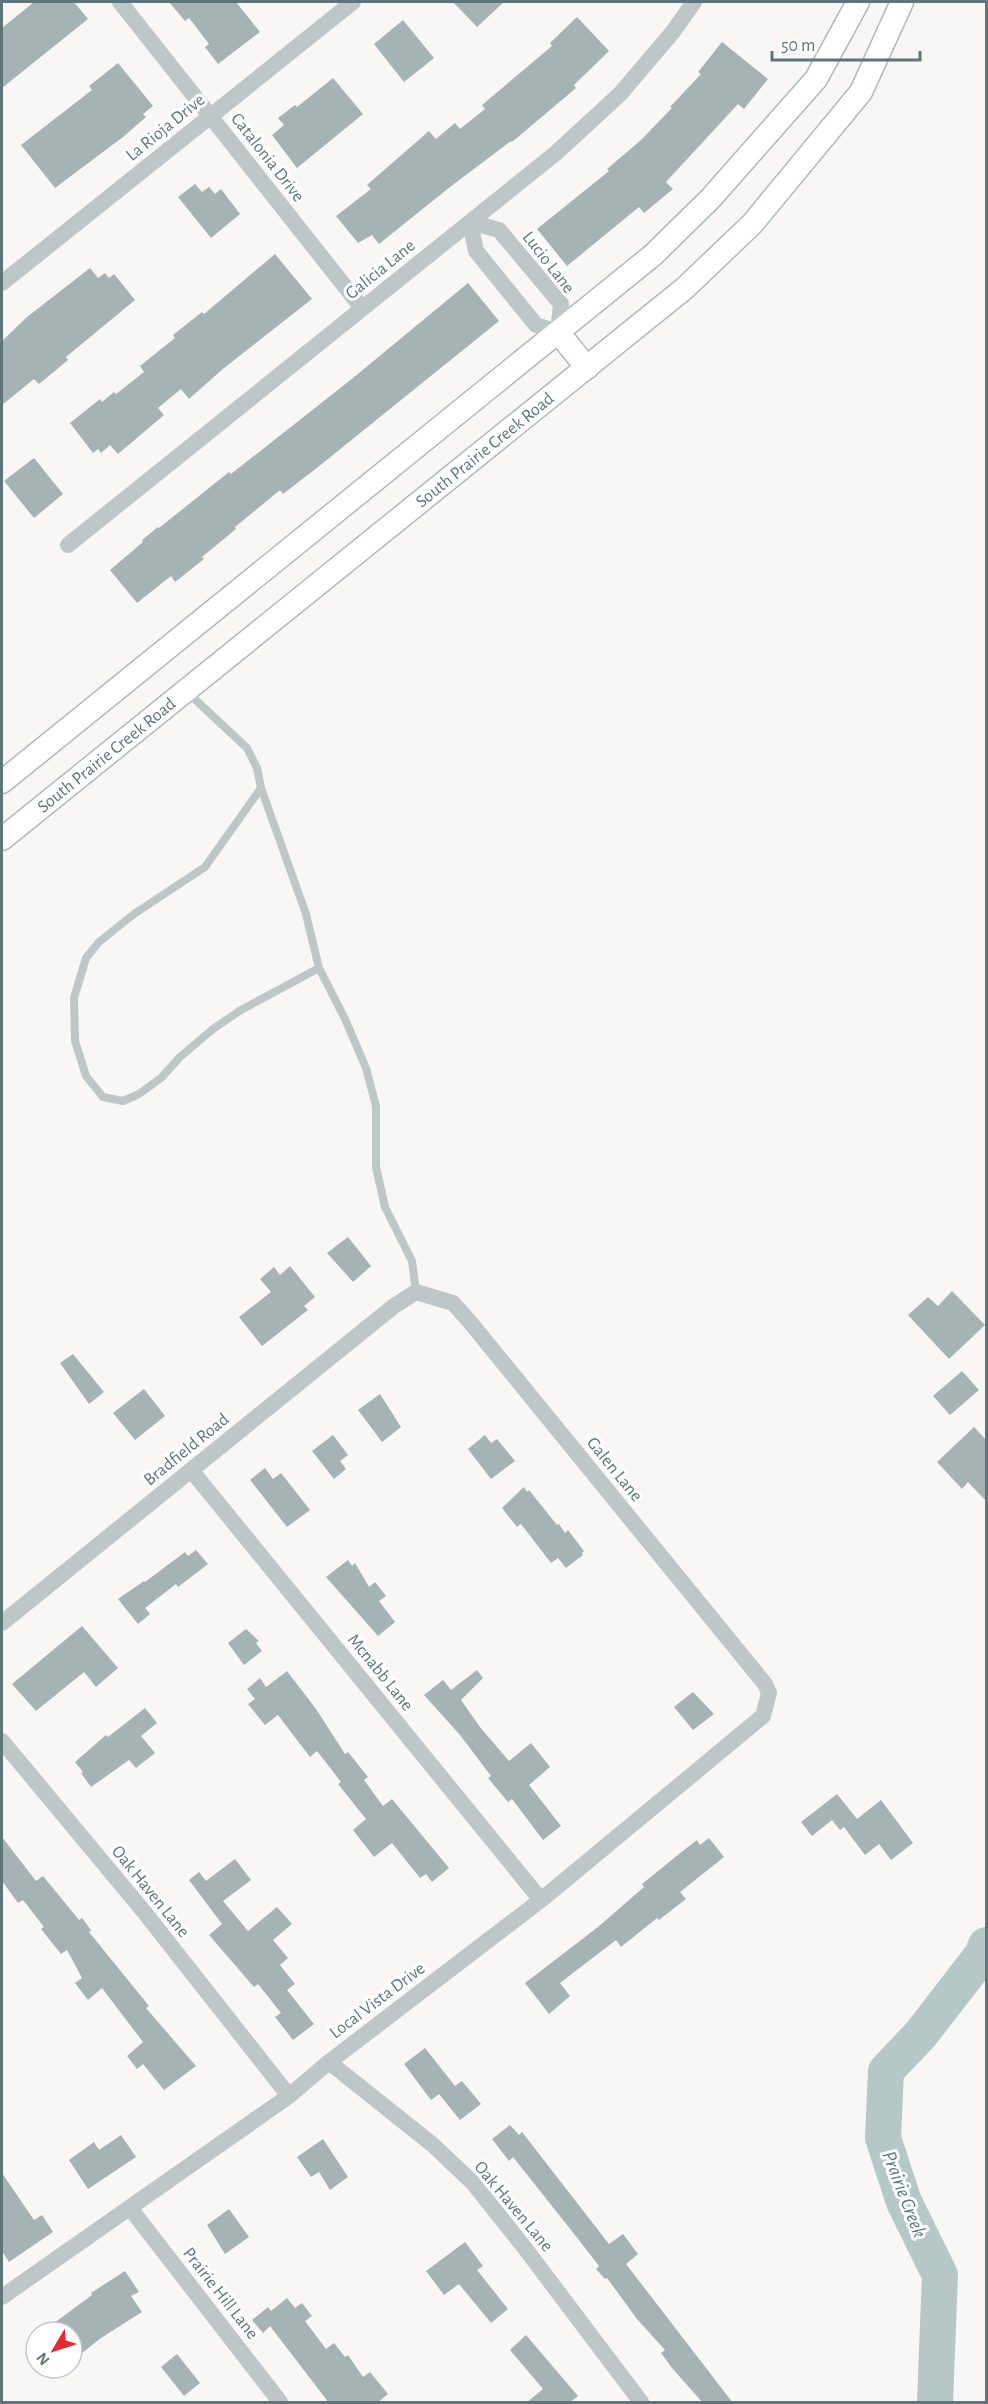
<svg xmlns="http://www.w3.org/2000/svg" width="988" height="2404" font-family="'Alegreya Sans',sans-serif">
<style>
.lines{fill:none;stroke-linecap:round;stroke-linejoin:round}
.river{stroke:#b5c7c7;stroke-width:36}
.building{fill:#a6b3b4}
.secondary-casing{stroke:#afb9bb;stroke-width:25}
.service{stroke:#bfc6c8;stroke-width:8}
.minor{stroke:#bfc6c8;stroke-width:16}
.secondary{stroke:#fff;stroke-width:22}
.labels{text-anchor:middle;stroke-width:6;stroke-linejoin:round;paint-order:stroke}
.street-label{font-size:18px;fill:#5e767a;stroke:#fff}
.water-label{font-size:20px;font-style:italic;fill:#5e7b7b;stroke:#fff}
</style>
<rect width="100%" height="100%" fill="#f8f7f5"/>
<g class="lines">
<path class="river" d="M935,2402L940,2275L904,2202L883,2138L886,2071L921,2034L982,1955L986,1945"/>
</g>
<path class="building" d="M34,2H74L88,19L2,88V28Z
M169,2H236L260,32L218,64L205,47L209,44L189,18L185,21Z
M453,2H504L477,27Z
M577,17L609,51L574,85L576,88L512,142L511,141L450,187L379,244L372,235L358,243L336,216L371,189L367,185L429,131L436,139L455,123L460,129L485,109L482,105L552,46L550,43Z
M403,20L434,58L404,82L374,44Z
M722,42L768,79L744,109L738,104L666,182L673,189L644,213L639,207L567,266L537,229L609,171L607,169L641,140L672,108L670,107L701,74L698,72Z
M118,63L153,106L143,114L146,117L123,137L55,188L21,145L92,90L89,86Z
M333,78L363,114L297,168L272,135L284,125L278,118L295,105L297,107Z
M195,184L202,192L209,187L215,194L221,189L240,214L211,238L178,197Z
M275,254L312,299L224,368L189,399L181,389L158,408L164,415L118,454L110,445L101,453L98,449L93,453L70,423L100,399L102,402L114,392L116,394L144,372L140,366L175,338L173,335L202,312L204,314Z
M90,268L98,278L105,273L109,278L114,274L135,300L66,357L68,360L39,384L34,379L2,405V341L27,317Z
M468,283L499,321L318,467L283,494L280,490L235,527L236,529L202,557L204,559L175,582L171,576L137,603L110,570L143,542L142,540L158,527L159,528L229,472L231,474L353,378Z
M34,458L63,494L34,518L4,481Z
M348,1237L371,1266L353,1282L327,1253Z
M290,1266L315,1297L304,1306L308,1310L262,1346L239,1317L271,1292L260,1279L274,1267L280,1275Z
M952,1291L985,1325L949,1359L908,1315L928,1297L938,1306Z
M73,1354L104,1392L89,1404L60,1363Z
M962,1371L979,1390L950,1415L933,1396Z
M144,1389L165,1416L135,1440L113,1413Z
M380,1394L401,1427L382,1442L358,1410Z
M974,1427L987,1441V1502L968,1482L962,1489L937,1462Z
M333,1435L348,1455L340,1461L346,1469L334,1479L312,1451Z
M485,1435L491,1443L497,1439L515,1461L491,1479L468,1449Z
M265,1468L273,1479L281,1473L310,1510L287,1527L250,1480Z
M524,1487L527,1492L529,1490L557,1525L559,1524L565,1533L568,1530L584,1551L582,1553L583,1555L566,1568L558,1558L551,1563L521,1524L517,1527L502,1508Z
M196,1550L208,1564L178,1587L176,1584L145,1608L150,1614L138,1624L118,1599L144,1581L145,1582L185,1552L188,1556Z
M348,1560L352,1566L355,1563L369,1587L375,1582L386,1596L379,1601L395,1622L378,1636L326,1577Z
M82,1626L118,1668L96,1687L84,1672L36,1711L12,1684Z
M246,1629L259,1641L256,1643L262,1651L244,1665L228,1643Z
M477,1670L483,1678L461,1700L480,1727L509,1761L531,1743L550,1767L529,1785L561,1826L543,1840L512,1799L508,1802L488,1778L491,1776L460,1735L424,1695L443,1680L451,1690Z
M287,1671L316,1709L345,1754L348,1752L368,1777L364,1780L383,1806L392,1799L449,1868L432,1882L426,1874L420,1878L392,1843L374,1857L353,1830L366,1819L338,1784L341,1782L317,1751L310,1757L278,1715L265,1725L248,1704L255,1699L247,1689L260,1678L266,1687Z
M693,1692L714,1714L693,1730L674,1707Z
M145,1708L157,1723L141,1736L155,1753L136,1768L129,1760L91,1787L81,1773L83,1772L75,1762L106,1735L108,1737Z
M837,1794L857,1819L881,1800L913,1843L891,1860L879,1844L865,1855L844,1827L840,1830L832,1820L812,1836L801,1822Z
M2,1837L36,1881L43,1876L79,1920L82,1918L91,1930L89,1932L149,2006L146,2008L196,2066L164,2090L143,2064L137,2069L127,2056L143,2042L102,1988L88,2000L75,1983L82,1978L67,1950L61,1954L41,1929L44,1927L23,1900L18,1903L2,1881Z
M709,1838L724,1857L680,1892L686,1899L659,1920L657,1918L621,1947L616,1940L560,1983L570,1996L549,2014L525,1983L598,1927L644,1887L642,1884L684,1850L697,1840L700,1845Z
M235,1859L251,1880L223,1901L248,1931L277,1907L292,1924L273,1940L288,1958L280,1965L295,1984L287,1990L314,2024L293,2040L275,2017L281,2013L258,1984L254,1987L209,1935L222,1924L189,1880L199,1872L206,1881Z
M425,2048L455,2086L462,2081L481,2104L460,2120L439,2094L431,2100L404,2064Z
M510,2125L519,2135L522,2132L609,2244L623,2234L638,2254L626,2264L733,2403H703L672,2368L661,2353L665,2350L637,2319L607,2278L605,2279L596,2269L599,2266L575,2235L513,2157L509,2161L492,2139Z
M121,2135L136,2157L88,2189L69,2160L94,2142L99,2150Z
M323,2139L348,2177L330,2190L319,2172L311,2177L297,2157Z
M2,2173L34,2220L42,2215L53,2232L9,2262L2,2251Z
M229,2209L249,2237L225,2254L207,2225Z
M465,2242L483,2266L477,2270L508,2309L491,2323L459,2284L444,2295L426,2271Z
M125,2271L139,2292L131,2296L142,2312L101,2338L72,2361V2332H42L92,2295L91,2293Z
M287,2298L295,2308L302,2303L312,2316L305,2321L326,2349L334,2343L345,2357L348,2355L363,2377L370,2372L388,2394L377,2403H329L270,2326L263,2333L252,2320L268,2307L271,2311Z
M526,2335L578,2396L569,2403H526L543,2389L510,2350Z
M177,2354L200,2383L184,2396L161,2367Z"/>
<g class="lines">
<defs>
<g id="secondary">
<path d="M558,332L587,368"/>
<path d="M2,782L653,255L711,198L816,79L858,2"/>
<path id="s1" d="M2,839L685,288L752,224L861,92L902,2"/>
</g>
</defs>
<use href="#secondary" class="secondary-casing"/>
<path class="service" d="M186,691L247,748L257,768L261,788L306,914L319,968L345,1019L366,1068L376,1106V1167L385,1207L412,1261L416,1292
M261,788L205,867L134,914L99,942L86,958L74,998L75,1041L86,1076L103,1097L123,1101L139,1094L161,1078L180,1057L213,1029L241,1010L319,968"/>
<path class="minor" d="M120,2L362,308
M470,222L499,230L561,304L558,332L536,325L476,251Z
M2,283L353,2
M68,545L556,153L620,94L672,33L694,2
M191,1470L541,1900
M2,1623L394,1306L416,1292L453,1303L470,1322L765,1684L769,1693L763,1716L541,1900L329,2062L289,2096L2,2297
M2,1741L145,1913L289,2096
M329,2062L433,2145L473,2183L524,2247L641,2402
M130,2208L280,2402"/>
<use href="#secondary" class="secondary"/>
</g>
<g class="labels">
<g class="street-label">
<text transform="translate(165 127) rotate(-39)" y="6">La Rioja Drive</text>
<text transform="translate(268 157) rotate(52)" y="6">Catalonia Drive</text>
<text transform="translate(549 262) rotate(52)" y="6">Lucio Lane</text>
<text transform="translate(380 269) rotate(-39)" y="6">Galicia Lane</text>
<text dy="6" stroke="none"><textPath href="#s1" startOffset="620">South Prairie Creek Road</textPath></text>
<text dy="6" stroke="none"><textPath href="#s1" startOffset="134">South Prairie Creek Road</textPath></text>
<text transform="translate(186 1449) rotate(-39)" y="6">Bradfield Road</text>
<text transform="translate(615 1469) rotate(51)" y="6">Galen Lane</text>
<text transform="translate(381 1672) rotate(51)" y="6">Mcnabb Lane</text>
<text transform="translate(151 1891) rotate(51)" y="6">Oak Haven Lane</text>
<text transform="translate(377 2000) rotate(-37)" y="6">Local Vista Drive</text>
<text transform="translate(514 2206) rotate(50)" y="6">Oak Haven Lane</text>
<text transform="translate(221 2293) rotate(52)" y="6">Prairie Hill Lane</text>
</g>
<g class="water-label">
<text transform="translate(905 2194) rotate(69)" y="7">Prairie Creek</text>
</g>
</g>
<rect width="988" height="2404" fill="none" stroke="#5e767a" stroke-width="6"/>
<g transform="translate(54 2350) rotate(231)"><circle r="28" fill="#ffffff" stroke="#bfc8ca" stroke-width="1.5"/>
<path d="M0-4.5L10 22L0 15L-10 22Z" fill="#e52831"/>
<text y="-9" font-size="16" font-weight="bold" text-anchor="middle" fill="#5e767a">N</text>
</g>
<path d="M772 51v9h148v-9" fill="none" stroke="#5e767a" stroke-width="3"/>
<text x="781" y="51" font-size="18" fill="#5e767a" stroke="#ffffff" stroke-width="4.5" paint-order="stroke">50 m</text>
</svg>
